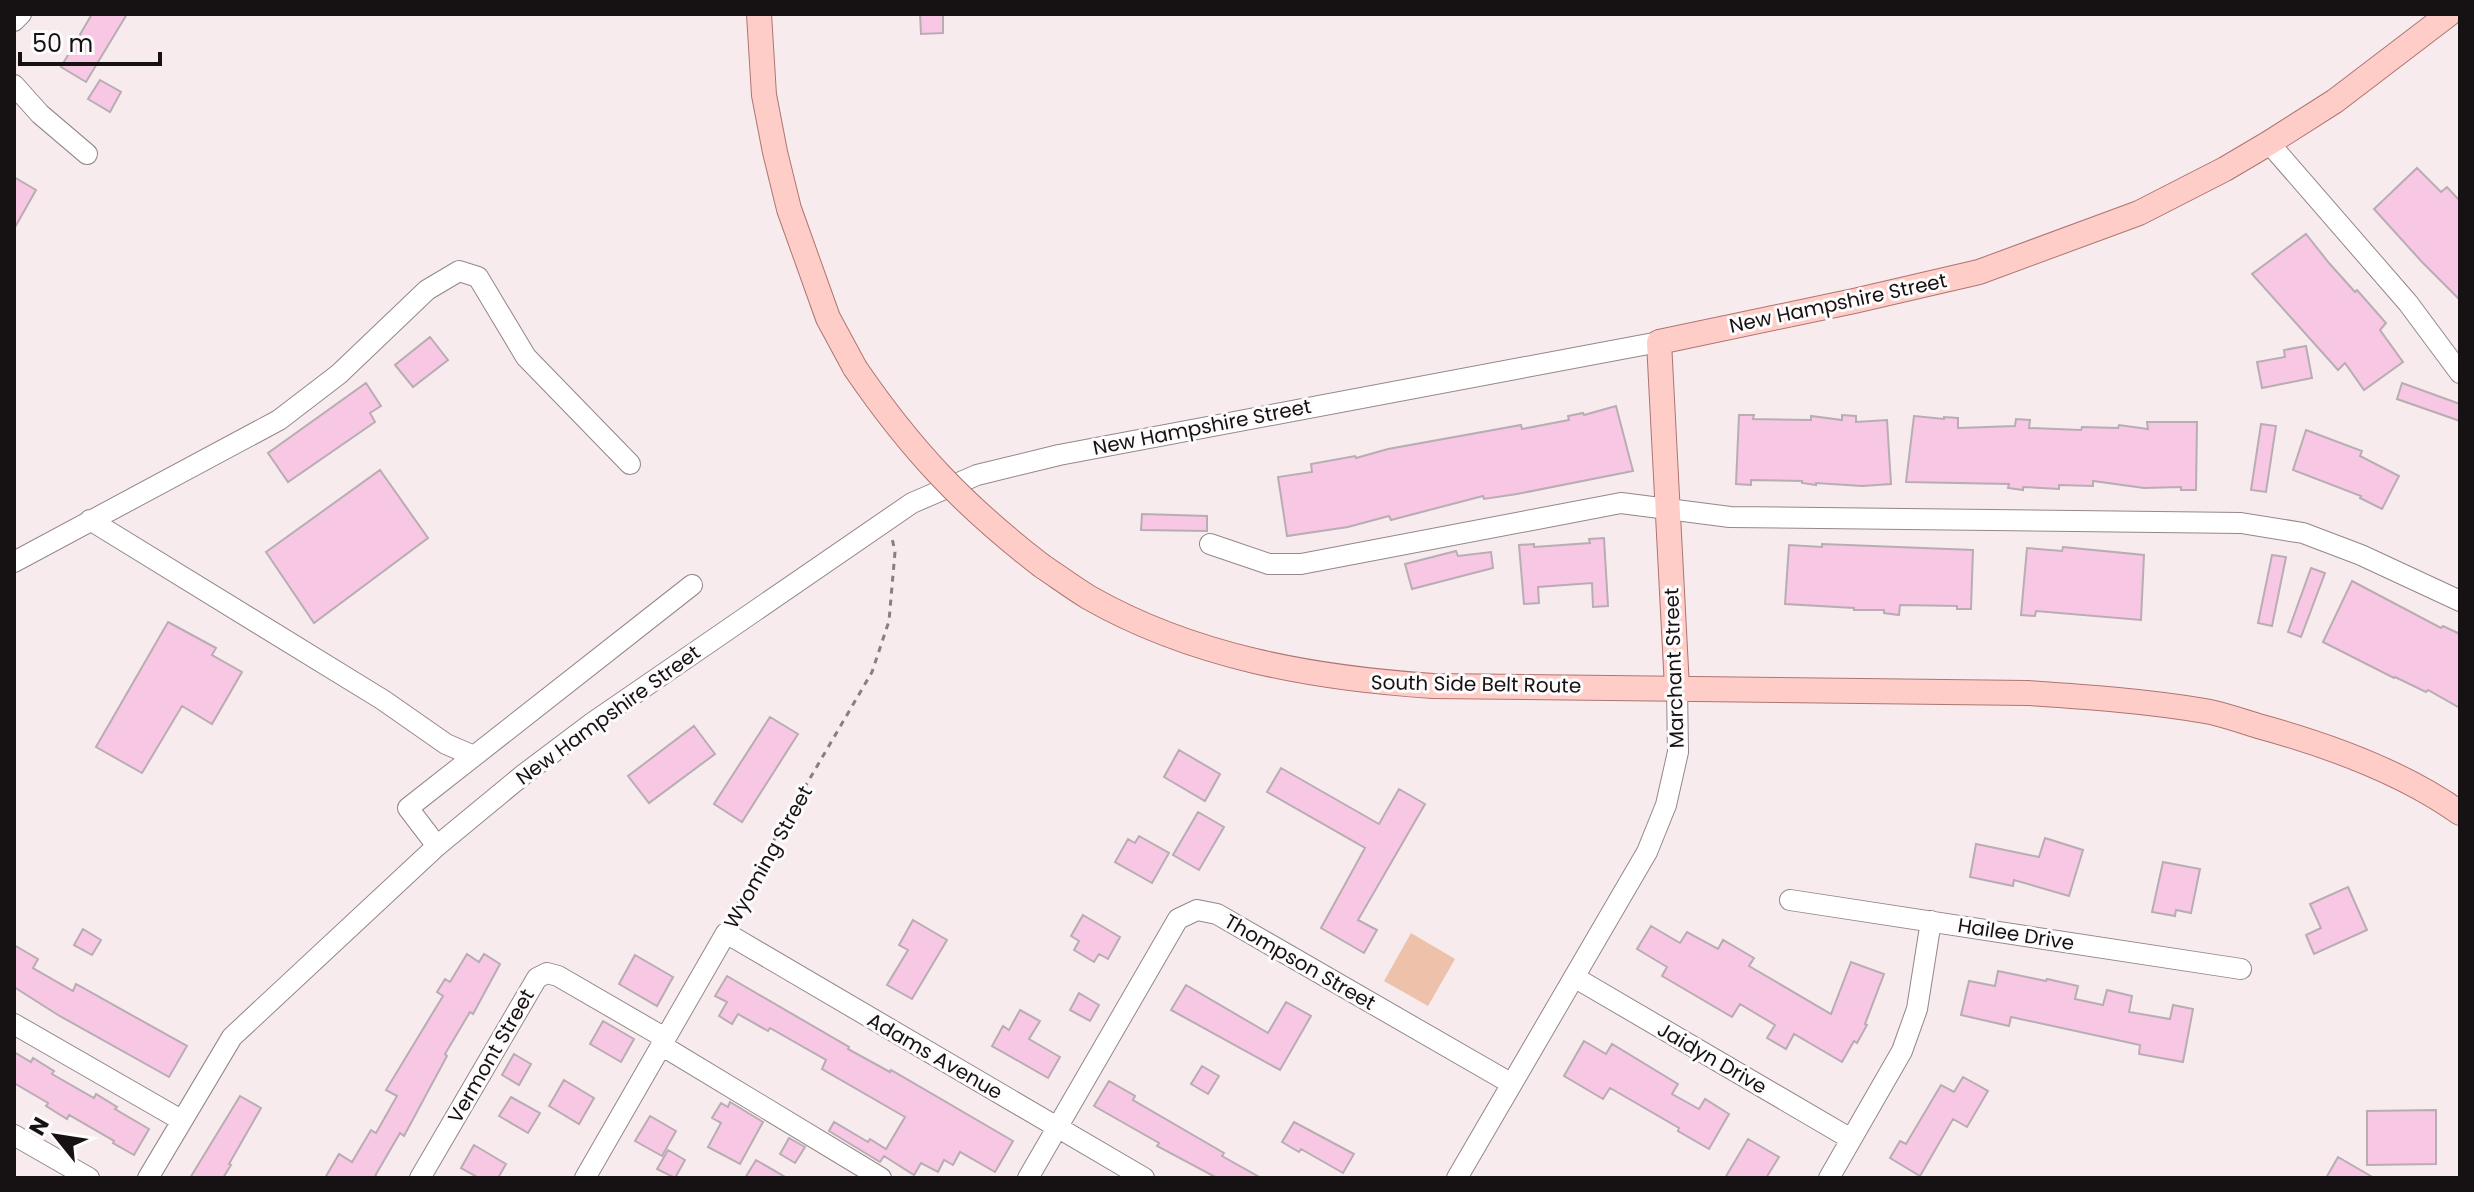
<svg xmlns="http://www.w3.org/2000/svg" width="2474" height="1192" font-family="Poppins,sans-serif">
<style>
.green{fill:#eec1ab}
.building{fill:#f7c7e4;stroke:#b8adb3;stroke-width:2}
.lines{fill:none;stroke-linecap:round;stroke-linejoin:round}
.minor-casing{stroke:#93878a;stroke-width:22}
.major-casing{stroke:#ad7571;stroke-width:26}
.path{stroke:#887f81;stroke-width:3;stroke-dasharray:6 6;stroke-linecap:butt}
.minor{stroke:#fff;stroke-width:20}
.major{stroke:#ffcdc8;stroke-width:24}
.major-bridge-casing{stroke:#ad7571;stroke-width:26;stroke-linecap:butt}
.major-bridge{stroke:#ffcdc8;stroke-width:24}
.labels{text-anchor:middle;stroke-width:6;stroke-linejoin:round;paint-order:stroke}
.street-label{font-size:20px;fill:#161213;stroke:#fefbfc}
</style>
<rect width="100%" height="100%" fill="#f8ebee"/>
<path class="green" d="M1411,933L1455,959L1428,1006L1384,981Z"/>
<path class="building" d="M92,14H127L86,82L61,67Z
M920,14H943V33L921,34Z
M100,80L121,92L110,112L88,99Z
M2417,168L2441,192L2447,187L2460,201V300L2422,262L2374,209Z
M14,177L36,190L14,229Z
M2306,234L2329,263L2355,292L2357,290L2386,323L2380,330L2403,362L2364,390L2345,363L2338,370L2252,274Z
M430,337L448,360L413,387L395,365Z
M2306,346L2312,378L2262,388L2257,362L2285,357L2284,350Z
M366,383L381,406L370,413L375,422L288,482L268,453Z
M2402,383L2460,404V421L2397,399Z
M1616,406L1633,471L1517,494L1484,499L1483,496L1391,520L1389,516L1348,527L1287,536L1278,477L1312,472L1311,464L1355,456L1356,458L1388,449L1521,425L1522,429L1569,420L1568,416L1583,413L1584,415Z
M1739,415H1754L1753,419L1811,420V416L1842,420V415L1856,416V422L1887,420L1891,484L1862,486L1816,483V485L1802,483V481L1751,480V485L1736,484Z
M1914,416L1944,419V417L1958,418V428L2015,426L2016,419L2030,420L2029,428L2081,430L2082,427L2118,428L2119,425L2148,429L2147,422H2197L2196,490H2181V487L2144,488L2093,481V486L2059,485V489L2023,487V490L2008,488L2009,484L1906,482Z
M2261,424L2276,426L2266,492L2251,490Z
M2306,430L2362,451L2360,456L2399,476L2382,509L2360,498L2361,496L2293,470Z
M380,470L428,538L314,623L266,552Z
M1142,514L1207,516V531L1141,530Z
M1604,538L1608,606L1593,607L1592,583L1538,587L1539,603L1524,604L1519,545L1534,544V547L1590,543L1589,539Z
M1822,544L1973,550L1971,609H1957V606L1900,605L1899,615L1884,613V610H1854V608L1785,604L1789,545L1822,547Z
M2063,547L2144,555L2141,620L2036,611L2035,616L2021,615L2027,548L2062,551Z
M1456,551L1458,556L1491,552L1493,568L1412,589L1405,564Z
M2272,555L2286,557L2272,626L2258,623Z
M2311,568L2325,573L2301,637L2288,632Z
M2352,581L2441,628L2443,626L2460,634V708L2428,690L2426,692L2395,677L2394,678L2323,642Z
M168,622L216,648L212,655L242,672L212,724L182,706L142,773L96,747Z
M770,717L798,734L742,822L714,804Z
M694,726L715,754L649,803L628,776Z
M1179,750L1220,774L1205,801L1164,777Z
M1281,768L1379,824L1399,789L1425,804L1358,920L1377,930L1364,953L1321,928L1365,848L1267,792Z
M1198,812L1224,827L1199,870L1173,855Z
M1139,836L1169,853L1152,883L1115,862L1128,839L1135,843Z
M2045,838L2083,850L2069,896L2014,880L2013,886L1970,877L1976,844L2039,857Z
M2163,862L2200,869L2191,913L2176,910L2175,916L2152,912Z
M2348,887L2367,930L2314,954L2306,935L2321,928L2310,904Z
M1083,915L1120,937L1108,959L1099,954L1094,962L1074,950L1079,941L1071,936Z
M913,920L947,940L912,999L887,985L908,950L899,945Z
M1651,926L1680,943L1687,932L1718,949L1723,940L1754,958L1749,966L1831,1014L1851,962L1884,974L1865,1024L1867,1025L1857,1043L1854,1041L1842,1062L1794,1034L1786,1049L1767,1038L1775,1025L1740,1004L1732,1017L1662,976L1667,967L1637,949Z
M83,929L101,940L92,955L74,945Z
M14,945L38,959L33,968L73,991L76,984L187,1046L169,1077L58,1015L14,987Z
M467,954L479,962L484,954L500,964L473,1014L470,1012L445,1054L447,1056L404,1136L400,1133L375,1176L380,1178H325L339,1154L352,1162L371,1130L376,1133L397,1096L386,1090L443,996L437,992L445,979L450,982Z
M635,955L673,977L657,1006L619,984Z
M1998,971L2046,981L2047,979L2078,986L2075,999L2103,1005L2107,990L2132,996L2129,1012L2170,1019L2173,1005L2193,1009L2183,1062L2139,1054L2140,1045L2011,1017L2009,1026L1961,1015L1969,981L1995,986Z
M727,976L849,1047L848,1049L890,1072L891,1070L1013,1141L995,1172L960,1152L953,1165L944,1160L938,1172L921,1163L914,1175L884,1156L880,1162L829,1131L834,1122L868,1142L870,1139L886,1149L905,1117L822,1069L826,1060L770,1028L768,1031L738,1014L732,1024L719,1016L727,1002L715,996Z
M1186,985L1268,1033L1286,1002L1311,1016L1280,1070L1171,1010Z
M1079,993L1099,1005L1090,1021L1070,1010Z
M1020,1010L1040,1021L1029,1039L1060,1057L1048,1078L992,1046L1003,1026L1009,1030Z
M603,1021L634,1039L621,1062L590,1044Z
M1584,1041L1606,1054L1612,1044L1678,1084L1672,1094L1699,1109L1705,1099L1729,1114L1709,1149L1678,1131L1679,1128L1610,1088L1603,1099L1564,1076Z
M14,1052L31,1062L33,1058L54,1071L52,1074L94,1098L96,1094L117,1107L115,1109L149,1129L134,1155L113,1143L114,1141L69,1115L67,1119L46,1106L48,1103L14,1083Z
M514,1054L531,1064L519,1085L502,1075Z
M1202,1066L1219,1076L1208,1094L1191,1084Z
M1963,1077L1988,1091L1967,1127L1953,1119L1920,1176L1890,1158L1900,1141L1906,1144L1941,1085L1954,1092Z
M564,1080L594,1098L579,1124L549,1106Z
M1109,1081L1135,1096L1133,1100L1224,1153L1222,1156L1261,1178H1217L1157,1146L1159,1143L1094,1106Z
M240,1096L261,1108L229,1164L231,1165L223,1178H190Z
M511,1097L540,1113L528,1133L499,1116Z
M730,1102L763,1122L740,1164L708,1147L721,1123L712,1118L721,1103L728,1107Z
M2436,1110V1164L2367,1165V1111Z
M650,1116L676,1131L662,1156L635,1141Z
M1294,1122L1354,1154L1343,1173L1301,1149L1299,1152L1282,1142Z
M789,1138L805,1147L795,1163L780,1154Z
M1748,1139L1779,1157L1766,1178H1725Z
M474,1145L506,1164L498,1178H479L461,1168Z
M668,1150L685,1160L675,1178L657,1169Z
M2338,1157L2374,1178H2326Z
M756,1160L787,1178H745Z"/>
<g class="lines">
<defs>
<path id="minor" d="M14,21L21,14
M14,85L40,114L87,154
M2269,143L2408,303L2460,373
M90,520L383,700L446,744L474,756
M1210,544L1269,564H1301L1621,503L1730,517L2241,523L2303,533L2361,555L2460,601
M14,562L279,420L339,374L427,290L459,271L478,277L526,357L630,464
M437,846L408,808L692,585
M1790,900L2241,969
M1574,977L1851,1139
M14,1024L181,1120
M661,1045L881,1178
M14,1135L89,1178
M148,1178L232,1037L437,846L523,775L592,723L912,503L977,475L1059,455L1659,342
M420,1178L537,978L547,973L558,976L665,1038
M585,1178L726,933L1144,1178
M1028,1178L1178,919L1197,910L1217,914L1512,1084
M1457,1178L1647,852L1666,805L1678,752L1677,688
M1829,1178L1902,1051L1917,1009L1931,921"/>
<path id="major" d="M759,14L764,95L775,152L789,209L828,318L855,368
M1042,566C1057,576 1072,587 1088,597C1193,657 1313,678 1433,686L2028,693C2087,697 2147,701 2205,711C2223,714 2241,721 2258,726C2328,745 2401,771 2460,813
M1677,688L1659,342L1854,301L1979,272L2139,213L2225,169L2269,143L2335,101L2449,14"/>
</defs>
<use href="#minor" class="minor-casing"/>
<use href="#major" class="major-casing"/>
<path class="path" d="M734,914L739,900L872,672L889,621L895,552L892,538"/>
<use href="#minor" class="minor"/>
<use href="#major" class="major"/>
<defs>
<path id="major-bridge" d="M855,368C911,450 963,505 1042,566"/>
</defs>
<use href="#major-bridge" class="major-bridge-casing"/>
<use href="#major-bridge" class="major-bridge"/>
</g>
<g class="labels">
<g class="street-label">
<text transform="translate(1838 303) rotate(-12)" y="7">New Hampshire Street</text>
<text transform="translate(1202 427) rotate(-11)" y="7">New Hampshire Street</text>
<text transform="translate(1674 668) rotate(-92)" y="7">Marchant Street</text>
<text transform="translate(1476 684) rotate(1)" y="7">South Side Belt Route</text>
<text transform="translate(608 715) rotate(-36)" y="7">New Hampshire Street</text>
<text transform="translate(768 857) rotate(-61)" y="7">Wyoming Street</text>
<text transform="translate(2016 934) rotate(9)" y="7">Hailee Drive</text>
<text transform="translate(1300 962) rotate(30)" y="7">Thompson Street</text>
<text transform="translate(491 1056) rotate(-60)" y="7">Vermont Street</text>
<text transform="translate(935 1056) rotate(30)" y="7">Adams Avenue</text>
<text transform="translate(1712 1058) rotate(30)" y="7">Jaidyn Drive</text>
</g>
</g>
<rect width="2474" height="1192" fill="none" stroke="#161213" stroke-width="32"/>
<g transform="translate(56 1136) rotate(300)" stroke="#fefbfc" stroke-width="6" paint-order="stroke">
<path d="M0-6L14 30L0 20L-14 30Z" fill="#161213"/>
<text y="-12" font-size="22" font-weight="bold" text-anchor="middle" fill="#161213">N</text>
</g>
<path d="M20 52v12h140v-12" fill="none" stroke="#161213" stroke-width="4"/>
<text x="32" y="52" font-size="24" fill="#161213" stroke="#fefbfc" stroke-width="6" paint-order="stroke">50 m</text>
</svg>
